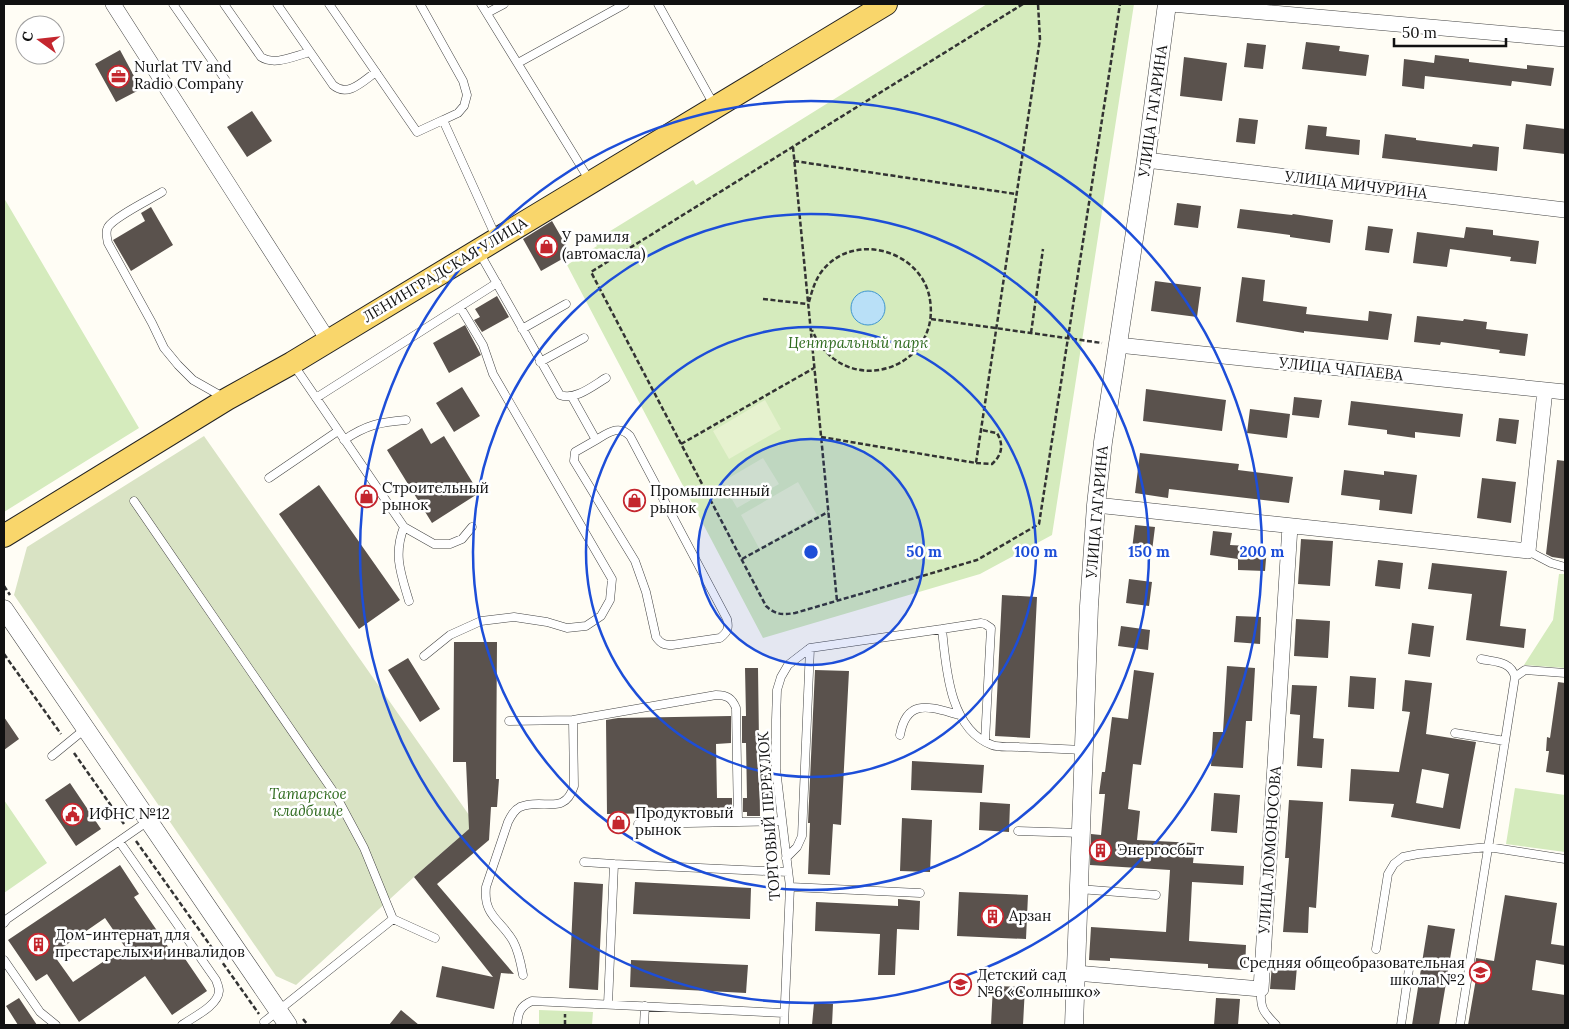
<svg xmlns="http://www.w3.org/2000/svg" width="1569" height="1029" font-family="Lora,serif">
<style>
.green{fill:#d5ebbd}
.cemetery{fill:#d9e3c4}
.pitch{fill:#e6f2cf}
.water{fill:#b9e0f7;stroke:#3f96cf}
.building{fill:#5a524d;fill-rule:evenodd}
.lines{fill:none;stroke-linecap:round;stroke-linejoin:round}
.service-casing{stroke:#444;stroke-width:9}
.minor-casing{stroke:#444;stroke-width:16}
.tertiary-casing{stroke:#444;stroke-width:19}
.primary-casing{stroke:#222;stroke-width:24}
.path{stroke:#333;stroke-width:2.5;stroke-dasharray:5 2.5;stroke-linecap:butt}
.service{stroke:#fff;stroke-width:8}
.minor{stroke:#fff;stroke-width:15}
.tertiary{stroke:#fff;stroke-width:18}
.primary{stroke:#f9d66b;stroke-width:22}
.ring{fill:none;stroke:#1d4ed8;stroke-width:2.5}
.labels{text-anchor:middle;stroke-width:5;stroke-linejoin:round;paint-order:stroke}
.poi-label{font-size:15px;fill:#111;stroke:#fff;text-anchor:start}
.street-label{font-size:15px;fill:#111;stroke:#fff}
.park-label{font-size:15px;font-style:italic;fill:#2f6b1f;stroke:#fff}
.centre{fill:#1d4ed8;stroke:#fff;stroke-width:2.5}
.ring-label{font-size:15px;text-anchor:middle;font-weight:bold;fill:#1d4ed8;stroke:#fff;stroke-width:5;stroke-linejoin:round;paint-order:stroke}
</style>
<rect width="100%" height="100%" fill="#fffdf5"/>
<path class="green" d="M987,4H1134L1052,535L980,574L763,638L567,265L597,246L594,241L693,180L696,185Z
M4,198L139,428L4,512Z
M1559,574H1565V668L1524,665L1553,620Z
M1515,788L1565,795V852L1506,844Z
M4,800L47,863L4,893Z
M539,1010L593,1012L592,1025H539Z"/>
<path class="cemetery" d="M204,436L469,815V829L414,877L296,985L276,976L14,595L27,547Z"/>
<path class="pitch" d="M765,400L781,429L729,459L713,431Z
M763,458L779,484L737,508L722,482Z
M798,482L817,515L759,548L741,515Z"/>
<path class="water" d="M851 308a17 17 0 1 1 34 0a17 17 0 1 1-34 0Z"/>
<path class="building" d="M1306,42L1340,46L1339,51L1369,55L1366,76L1302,69Z
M1247,43L1266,45L1263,69L1244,67Z
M120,50L141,89L116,102L95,64Z
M1435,55L1469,59V62L1527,69V65L1554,68L1551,86L1512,81L1511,86L1425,76L1424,89L1402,86L1404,59L1434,63Z
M1184,57L1227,63L1222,101L1180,96Z
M252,111L272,141L247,157L227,127Z
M1239,118L1258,120L1255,144L1236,142Z
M1526,124L1565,129V154L1523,149Z
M1308,125L1327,127L1326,136L1360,140L1359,155L1305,149Z
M1385,134L1416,138V140L1472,147L1473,144L1499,147L1497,171L1382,158Z
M1177,203L1201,206L1198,228L1174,225Z
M151,207L173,245L131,271L113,240L145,221L141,213Z
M1240,209L1292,215L1293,214L1333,220L1330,243L1290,237V235L1237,228Z
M552,221L571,254L541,271L523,239Z
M1368,226L1393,229L1389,253L1365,250Z
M1466,227L1493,230V235L1539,241L1536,264L1510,261L1511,257L1450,249L1447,267L1413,263L1417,232L1464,238Z
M1242,277L1265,280L1263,301L1307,307L1306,314L1368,321L1369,311L1392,314L1388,340L1304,331V333L1236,322Z
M1155,281L1201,287L1197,317L1151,311Z
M497,296L509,317L482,332L474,320L480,317L475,309Z
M1417,316L1463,321L1464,319L1487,322L1486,329L1528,334L1525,356L1499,353L1500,350L1441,342L1440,345L1414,342Z
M465,325L481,355L449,373L433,343Z
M462,387L480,416L454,432L436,403Z
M1146,389L1226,400L1222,431L1143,421Z
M1294,397L1322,400L1319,418L1292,415Z
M1351,401L1463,414L1460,437L1415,432V438L1387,434V430L1348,425Z
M1250,409L1290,414L1287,438L1247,433Z
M1499,418L1519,420L1516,444L1496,441Z
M422,428L431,444L444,436L479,493L432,523L387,450Z
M1140,453L1239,464L1238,470L1293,477L1289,503L1169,489L1168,498L1135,493Z
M1557,460L1565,461V559L1552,557L1546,554Z
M1344,470L1384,475V471L1417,475L1412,514L1379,510L1380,500L1341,495Z
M1482,478L1516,482L1511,523L1477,518Z
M319,485L400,600L359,629L279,514Z
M1135,525L1155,527L1152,551L1132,549Z
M1213,531L1232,533L1230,545L1267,547L1265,571L1238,570V559L1210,555Z
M1301,539L1333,541L1330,586L1298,584Z
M1378,560L1403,563L1400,589L1375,586Z
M1432,563L1507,571L1500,626L1526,629L1524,648L1466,640L1472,594L1428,589Z
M1129,579L1152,582L1149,606L1126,603Z
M1002,595L1037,597L1030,738L995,736Z
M1236,616L1261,617L1260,644L1234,642Z
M1296,619L1330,621L1328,658L1294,656Z
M1412,623L1434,626L1430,657L1408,654Z
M1121,626L1150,630L1148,650L1118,646Z
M454,642H497L496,779H499L497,807H491L489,840L437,884L514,974L501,973L494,1009L436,997L442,966L493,977L414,877L469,829L466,762H453Z
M408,658L440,709L420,722L388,670Z
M1227,666L1255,668L1252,721H1246L1243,768L1211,766L1213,732H1223Z
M745,668H758L760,816H747V812H743V798H747L746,743H742V716H746Z
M815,670L849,671L841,825L833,824L830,875L808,874L810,823H808Z
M1134,670L1154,673L1141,765L1133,764L1128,809L1140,811L1137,840L1195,843L1193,863L1244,866L1243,885L1192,882L1189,941L1246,945L1245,970L1208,968V964L1110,958V961L1089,960L1091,927L1166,932L1170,870L1090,865L1091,834L1101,835L1105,794H1099L1102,772H1105L1112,717L1128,719Z
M1350,676L1376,678L1374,709L1348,707Z
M1405,680L1432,683L1426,734L1476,742L1460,829L1391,817L1394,804L1349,801L1351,769L1399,772L1410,712L1402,711ZM1422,769L1449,774L1443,808L1416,803Z
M1558,682L1565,683V775L1546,772L1549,751H1546L1547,737L1550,738Z
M1292,685L1317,686L1313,738L1324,739L1322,768L1297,766L1300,715L1290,714Z
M731,716V743L716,744L717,798H732V812L607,814L606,720L618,718Z
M4,717L19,739L4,750Z
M912,761L984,765L982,793L911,790Z
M70,783L101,829L76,846L45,800Z
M1214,793L1240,795L1237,833L1211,831Z
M1289,800L1323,802L1316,908L1309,907L1308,933L1283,932L1289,858H1285Z
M980,802L1010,804L1009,832L979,830Z
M902,818L932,820L930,872L900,871Z
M120,865L139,894L134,897L171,951L177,947L207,991L172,1015L145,976L79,1022L47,974L36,981L8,940ZM105,918L125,947L73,982L53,954Z
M574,882L603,884L598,990L569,988Z
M635,882L751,888L750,919L633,914Z
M959,892L1028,895L1026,939L957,936Z
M1505,895L1557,903L1551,944L1565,946V965L1536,960L1532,990L1565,995V1025H1468L1477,973L1474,972L1476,958L1494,961Z
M898,899L920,901L919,930L897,929L895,975H878L880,934L815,931L816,902L898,906Z
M1428,925L1455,929L1439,1025H1412Z
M631,960L748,965L746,993L630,987Z
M1272,964L1297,966L1295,990L1270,989Z
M993,986L1025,987L1023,1025H991Z
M19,998L37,1025H18L6,1006Z
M1216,998L1240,999L1238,1025H1214Z
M814,1003L833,1004L832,1025H812Z
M401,1010L419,1025H389Z"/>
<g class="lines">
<defs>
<path id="service" d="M173,4L229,85
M224,4L261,57C275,66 294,56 310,52
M277,4L333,85C348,98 363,81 376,72
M329,4L417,132L443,120L496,237
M420,4L463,81L467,95L464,106L458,113L443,120
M481,4L590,181
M658,4L714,105
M487,13L504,4
M518,63L625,4
M162,192C151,199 114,217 108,227C105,232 107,238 108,243L152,323L164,348L178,365L193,380L223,397
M479,252L560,395C575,401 594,385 606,378
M522,329L566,304
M540,362L584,338
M293,364L404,527L434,544H450L462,539L472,527
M572,397L596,440C608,433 619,424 630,436L727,619C729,628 728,632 720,638L672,645C664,645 661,644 656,637L646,592L635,561L574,461L575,452L596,440
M316,398L497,283
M344,440C366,425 380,422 406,420
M269,478L338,431
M134,501L335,794L364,848L393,919
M404,527C393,555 401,574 409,601
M1528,551L1551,563L1565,567
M942,629L981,623L985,624L991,628L985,741
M424,656L450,635L481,621L514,617L547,622L567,628L586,626L601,616L610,600L612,579L493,374L483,345L460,307
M1481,659C1495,662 1511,661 1515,677L1505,741
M1515,677L1525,670L1565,673
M573,720L716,695C727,695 732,698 736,708L738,822L782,821
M509,721L573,720L574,786C564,817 543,797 520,807C514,810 511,816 508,822L486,887C483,916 501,920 513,941C519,952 521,964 523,975
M1455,733L1505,741L1460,1025
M900,735C907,696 932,708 960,715
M52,756L85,729
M638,824L738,822
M1018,831L1081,833
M119,841L216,980C217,983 219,987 219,991C218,1006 193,1017 182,1025
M786,858L797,847L802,836L810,648
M584,862L614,864
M790,887L920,893
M1079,889L1156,895
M4,923L7,919L148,821
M1376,949L1388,874L1394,864L1403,857L1418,854L1488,847L1565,859
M4,960L40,1012L56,1025
M1261,989C1260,1008 1263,1012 1276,1025
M608,1004L614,864L788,872
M264,1022L393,919L435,938
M517,1025C518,1013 520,1006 532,1001L784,1013
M644,1025L645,1006
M784,1025L790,887L776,769V720L777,690L781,677L788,665L810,648L942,629C946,667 949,729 992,745C1000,748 1010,746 1019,747C1040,748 1062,749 1083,750
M1401,1025L1409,969"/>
<path id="minor" d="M113,4L328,340
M1171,4L1565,39
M1146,160L1565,210
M1118,345L1565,392
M1096,505L1528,551L1545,390
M1076,973L1261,989L1290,526"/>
<path id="tertiary" d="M4,609L288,1025
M1074,1025L1089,606L1096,505L1103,442L1146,160L1167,4"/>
<path id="primary" d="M4,536L227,399L292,363L886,4"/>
</defs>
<use href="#service" class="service-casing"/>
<use href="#minor" class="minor-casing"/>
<use href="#tertiary" class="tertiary-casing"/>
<use href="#primary" class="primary-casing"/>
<path class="path" d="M1023,4L591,272L766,606C776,615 782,615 795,613L977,560L1039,524L1120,4
M793,147L837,601
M794,161L1016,194
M763,299L808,304
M809,302C812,291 815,280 822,271C854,230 923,251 930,300C941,370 843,402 812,330
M931,319L1102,343
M1031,333L1043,249
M821,437L976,463L1040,39L1038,4
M681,444L814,368
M976,463L992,464C1002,455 1004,445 997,433L981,430
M742,559L828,512
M4,586L10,595
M4,654L61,734
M74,753L124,824
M136,841L259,1014
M303,1019L308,1025
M565,1025V1014"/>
<use href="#service" class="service"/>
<use href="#minor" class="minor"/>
<use href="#tertiary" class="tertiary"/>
<use href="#primary" class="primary"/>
</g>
<circle cx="811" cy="552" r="113" fill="#1d4ed8" fill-opacity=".12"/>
<g class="ring">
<circle cx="811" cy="552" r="113"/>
<circle cx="811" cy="552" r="225"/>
<circle cx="811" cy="552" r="338"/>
<circle cx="811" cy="552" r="451"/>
</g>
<defs>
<symbol id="office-ring" viewBox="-11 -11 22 22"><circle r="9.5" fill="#fff" stroke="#c4262e" stroke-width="1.5"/><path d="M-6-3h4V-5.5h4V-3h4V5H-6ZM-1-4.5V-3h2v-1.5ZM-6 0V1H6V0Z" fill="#c4262e"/></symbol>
<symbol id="shop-ring" viewBox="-11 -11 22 22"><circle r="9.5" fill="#fff" stroke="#c4262e" stroke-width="1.5"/><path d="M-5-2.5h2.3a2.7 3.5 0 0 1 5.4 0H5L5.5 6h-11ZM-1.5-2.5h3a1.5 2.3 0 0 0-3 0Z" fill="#c4262e"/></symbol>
<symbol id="civic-ring" viewBox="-11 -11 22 22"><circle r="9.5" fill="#fff" stroke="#c4262e" stroke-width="1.5"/><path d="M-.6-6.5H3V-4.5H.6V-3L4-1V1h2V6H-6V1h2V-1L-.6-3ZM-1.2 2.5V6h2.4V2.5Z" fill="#c4262e"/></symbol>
<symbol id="building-ring" viewBox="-11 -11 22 22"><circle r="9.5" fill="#fff" stroke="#c4262e" stroke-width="1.5"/><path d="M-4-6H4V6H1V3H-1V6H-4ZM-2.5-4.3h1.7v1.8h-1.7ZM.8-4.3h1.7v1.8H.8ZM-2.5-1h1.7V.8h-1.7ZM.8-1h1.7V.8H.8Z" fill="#c4262e"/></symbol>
<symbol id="school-ring" viewBox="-11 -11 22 22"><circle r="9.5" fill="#fff" stroke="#c4262e" stroke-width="1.5"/><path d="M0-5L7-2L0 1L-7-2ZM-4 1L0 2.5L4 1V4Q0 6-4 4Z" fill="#c4262e"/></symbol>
</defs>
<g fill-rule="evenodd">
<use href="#office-ring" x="106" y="64" width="25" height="25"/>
<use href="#shop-ring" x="534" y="234" width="25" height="25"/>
<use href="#shop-ring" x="354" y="484" width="25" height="25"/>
<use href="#shop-ring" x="622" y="488" width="25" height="25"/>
<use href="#civic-ring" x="60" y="802" width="25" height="25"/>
<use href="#shop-ring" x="606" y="810" width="25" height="25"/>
<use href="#building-ring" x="1088" y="838" width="25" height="25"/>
<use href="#building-ring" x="980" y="904" width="25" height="25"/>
<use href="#building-ring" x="26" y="932" width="25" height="25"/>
<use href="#school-ring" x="1468" y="960" width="25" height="25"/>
<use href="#school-ring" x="948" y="972" width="25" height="25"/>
</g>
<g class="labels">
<g class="poi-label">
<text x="134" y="72">Nurlat TV and<tspan x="134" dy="17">Radio Company</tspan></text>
<text x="562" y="242">У рамиля<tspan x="562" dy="17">(автомасла)</tspan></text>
<text x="382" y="493">Строительный<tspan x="382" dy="17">рынок</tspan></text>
<text x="650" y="496">Промышленный<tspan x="650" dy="17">рынок</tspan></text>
<text x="635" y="818">Продуктовый<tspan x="635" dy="17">рынок</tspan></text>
<text x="89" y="819">ИФНС №12</text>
<text x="1117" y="855">Энергосбыт</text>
<text x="1009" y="921">Арзан</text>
<text x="55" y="940">Дом-интернат для<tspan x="55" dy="17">престарелых и инвалидов</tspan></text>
<text x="1465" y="968" text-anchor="end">Средняя общеобразовательная<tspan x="1465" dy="17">школа №2</tspan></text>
<text x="977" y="980">Детский сад<tspan x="977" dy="17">№6 «Солнышко»</tspan></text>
</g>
<g class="street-label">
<text transform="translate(1153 111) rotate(-82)" y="5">УЛИЦА ГАГАРИНА</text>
<text transform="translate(1356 185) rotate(7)" y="5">УЛИЦА МИЧУРИНА</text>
<text transform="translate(445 270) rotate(-31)" y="5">ЛЕНИНГРАДСКАЯ УЛИЦА</text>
<text transform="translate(1341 369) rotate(6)" y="5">УЛИЦА ЧАПАЕВА</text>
<text transform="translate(1097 512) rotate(-85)" y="5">УЛИЦА ГАГАРИНА</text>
<text transform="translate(769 816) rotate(-94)" y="5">ТОРГОВЫЙ ПЕРЕУЛОК</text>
<text transform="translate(1270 850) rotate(-86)" y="5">УЛИЦА ЛОМОНОСОВА</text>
</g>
<g class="park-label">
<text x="858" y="348">Центральный парк</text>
<text x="308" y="799">Татарское<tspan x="308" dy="17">кладбище</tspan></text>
</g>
</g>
<circle cx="811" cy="552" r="8" class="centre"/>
<g class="ring-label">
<text x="924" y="557">50 m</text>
<text x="1036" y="557">100 m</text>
<text x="1149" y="557">150 m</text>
<text x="1262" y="557">200 m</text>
</g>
<rect width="1569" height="1029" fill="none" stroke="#111111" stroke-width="10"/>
<g transform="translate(40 40) rotate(285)"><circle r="24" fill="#ffffff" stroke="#a0a0a0"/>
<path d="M0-4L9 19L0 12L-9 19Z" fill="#c4262e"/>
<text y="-8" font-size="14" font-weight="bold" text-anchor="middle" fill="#111111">С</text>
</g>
<path d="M1394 38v8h112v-8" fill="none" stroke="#111111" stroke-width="2.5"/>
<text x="1402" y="38" font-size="15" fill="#111111" stroke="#ffffff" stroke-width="4" paint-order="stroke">50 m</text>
</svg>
